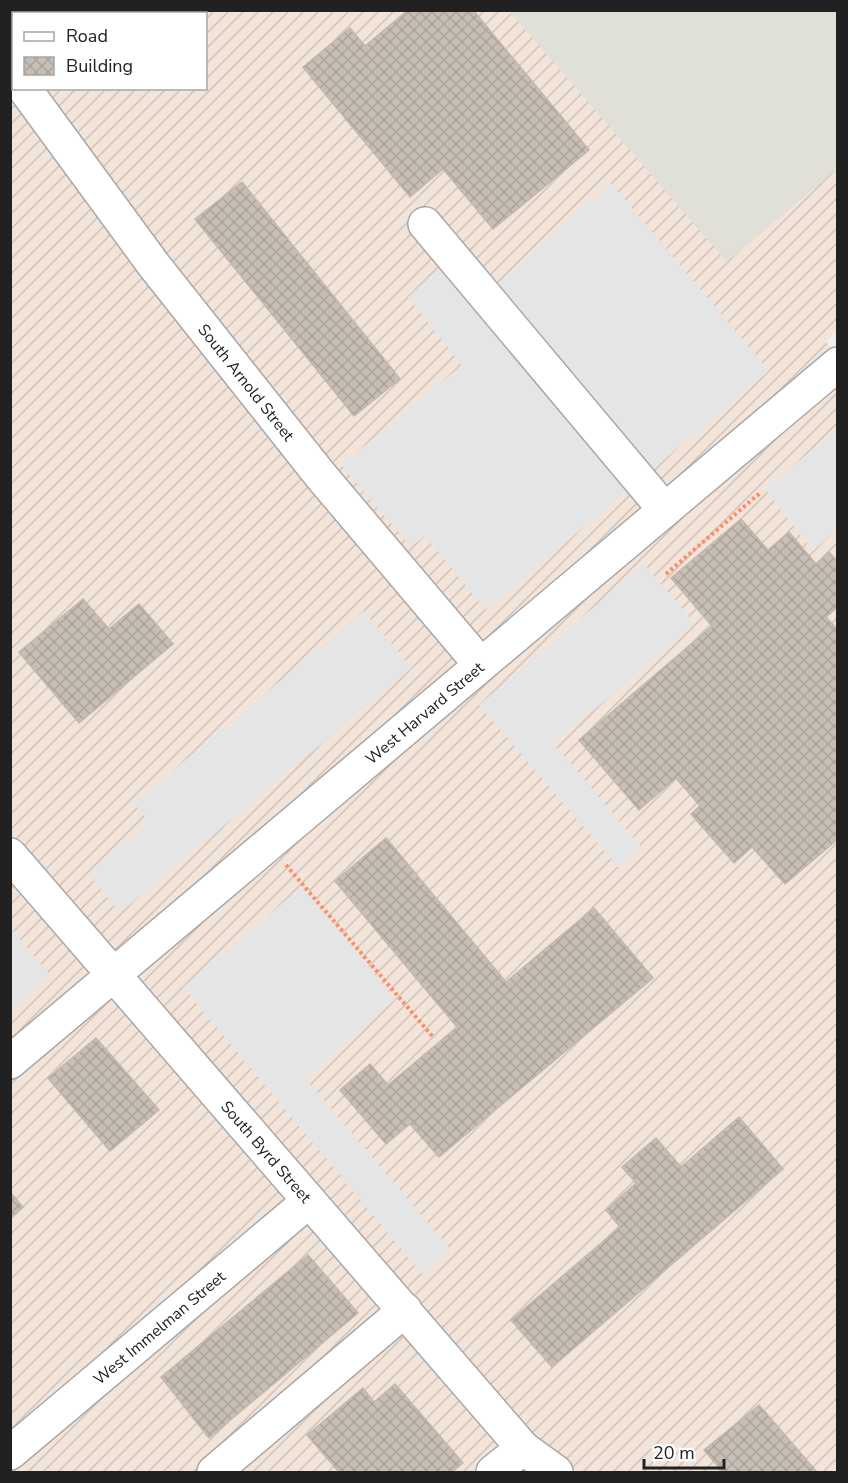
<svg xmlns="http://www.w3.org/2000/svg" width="848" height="1483" font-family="'Nunito Sans',sans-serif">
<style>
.military{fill:url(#military-furrows);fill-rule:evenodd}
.airport{fill:#e0dfd8}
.parking{fill:#e5e5e5}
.building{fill:url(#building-cross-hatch);stroke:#c4b8a9;stroke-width:1.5}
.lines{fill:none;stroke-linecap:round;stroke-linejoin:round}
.minor-casing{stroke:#a8a8a8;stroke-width:36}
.path{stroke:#ff8b6b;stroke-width:4;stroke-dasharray:3 3;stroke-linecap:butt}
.minor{stroke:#fff;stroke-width:33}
.labels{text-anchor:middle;stroke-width:5;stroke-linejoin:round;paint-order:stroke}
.street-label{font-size:16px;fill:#212121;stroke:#fff}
</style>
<defs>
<pattern id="military-furrows" width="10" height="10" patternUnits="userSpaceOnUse" patternTransform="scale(1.5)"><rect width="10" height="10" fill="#f3e4da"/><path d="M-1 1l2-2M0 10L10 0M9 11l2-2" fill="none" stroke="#d0c3bb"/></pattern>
<pattern id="building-cross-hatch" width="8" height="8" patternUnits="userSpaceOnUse" patternTransform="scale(1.5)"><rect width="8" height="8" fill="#c7bfb6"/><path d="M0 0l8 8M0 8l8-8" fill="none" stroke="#aba49c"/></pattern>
</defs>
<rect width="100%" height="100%" fill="#f2efe7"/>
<path class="military" d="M10,11H837L838,330L826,342L838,357L837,1472H11ZM14,14H206V88H14Z"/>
<path class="airport" d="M509,11H837V169L727,262Z"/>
<path class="parking" d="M611,183L769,371L486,610L425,536L411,547L341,465L462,365L408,297L462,248L495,286Z
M837,429V530L813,551L765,489Z
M644,564L695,624L554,744L642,848L619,868L479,705Z
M364,611L412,668L120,913L88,874L149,822L134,803Z
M304,885L395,1000L305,1078L451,1250L422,1274L183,987Z
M10,928L51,976L11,1010H10Z"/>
<path class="building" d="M408,10H473L589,150L493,229L443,169L410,197L303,67L350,28L365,46Z
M242,182L400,379L354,416L195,219Z
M741,519L768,550L789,532L816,564L829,552L838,562V607L826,617L838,630V839L785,884L752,847L734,863L691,814L700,806L676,778L639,810L579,740L712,626L671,578Z
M83,599L109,629L139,604L173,644L79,723L19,652Z
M386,838L506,982L594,908L653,978L439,1157L410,1124L386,1144L340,1090L370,1064L388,1085L457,1027L335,881Z
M96,1038L159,1110L110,1151L48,1078Z
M739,1117L783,1169L552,1367L511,1320L620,1227L606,1210L636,1183L622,1167L656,1138L681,1167Z
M10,1192L23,1207L10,1218Z
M308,1255L358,1313L209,1438L161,1377Z
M395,1384L463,1463L452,1472H339L307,1435L363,1388L374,1402Z
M759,1405L817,1472H723L704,1450Z"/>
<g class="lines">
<defs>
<g id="minor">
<path d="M31,14L34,10"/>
<path id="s1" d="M24,88L153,264L321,476L481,665"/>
<path d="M425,224L665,510"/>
<path id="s2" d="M10,855L523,1448L556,1472"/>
<path id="s3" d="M10,1062L838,364"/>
<path id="s4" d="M10,1453L309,1201"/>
<path d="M214,1472L405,1310"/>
<path d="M493,1472L523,1448"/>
</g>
</defs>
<use href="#minor" class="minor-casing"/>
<path class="path" d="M666,574L760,493
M286,865L433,1037"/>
<use href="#minor" class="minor"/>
</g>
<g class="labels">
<g class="street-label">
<text dy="6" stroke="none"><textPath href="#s1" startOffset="369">South Arnold Street</textPath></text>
<text dy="6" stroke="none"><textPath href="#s3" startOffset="542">West Harvard Street</textPath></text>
<text dy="6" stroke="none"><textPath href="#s2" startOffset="392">South Byrd Street</textPath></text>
<text dy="6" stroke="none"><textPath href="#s4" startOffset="195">West Immelman Street</textPath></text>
</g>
</g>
<rect width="848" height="1483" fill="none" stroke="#212121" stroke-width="24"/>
<rect x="12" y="12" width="195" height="78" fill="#ffffff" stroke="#a6a6a6" stroke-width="1.5"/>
<rect x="24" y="32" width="30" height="9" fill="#ffffff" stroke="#a6a6a6" stroke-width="1.5"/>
<text x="66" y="42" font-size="18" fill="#212121">Road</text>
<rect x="24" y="57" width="30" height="18" fill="url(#building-cross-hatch)" stroke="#a6a6a6" stroke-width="1.5"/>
<text x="66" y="72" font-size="18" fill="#212121">Building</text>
<path d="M644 1459v9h80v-9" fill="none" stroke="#212121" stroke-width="3"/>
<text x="653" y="1459" font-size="18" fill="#212121" stroke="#ffffff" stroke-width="4.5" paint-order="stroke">20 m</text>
</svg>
